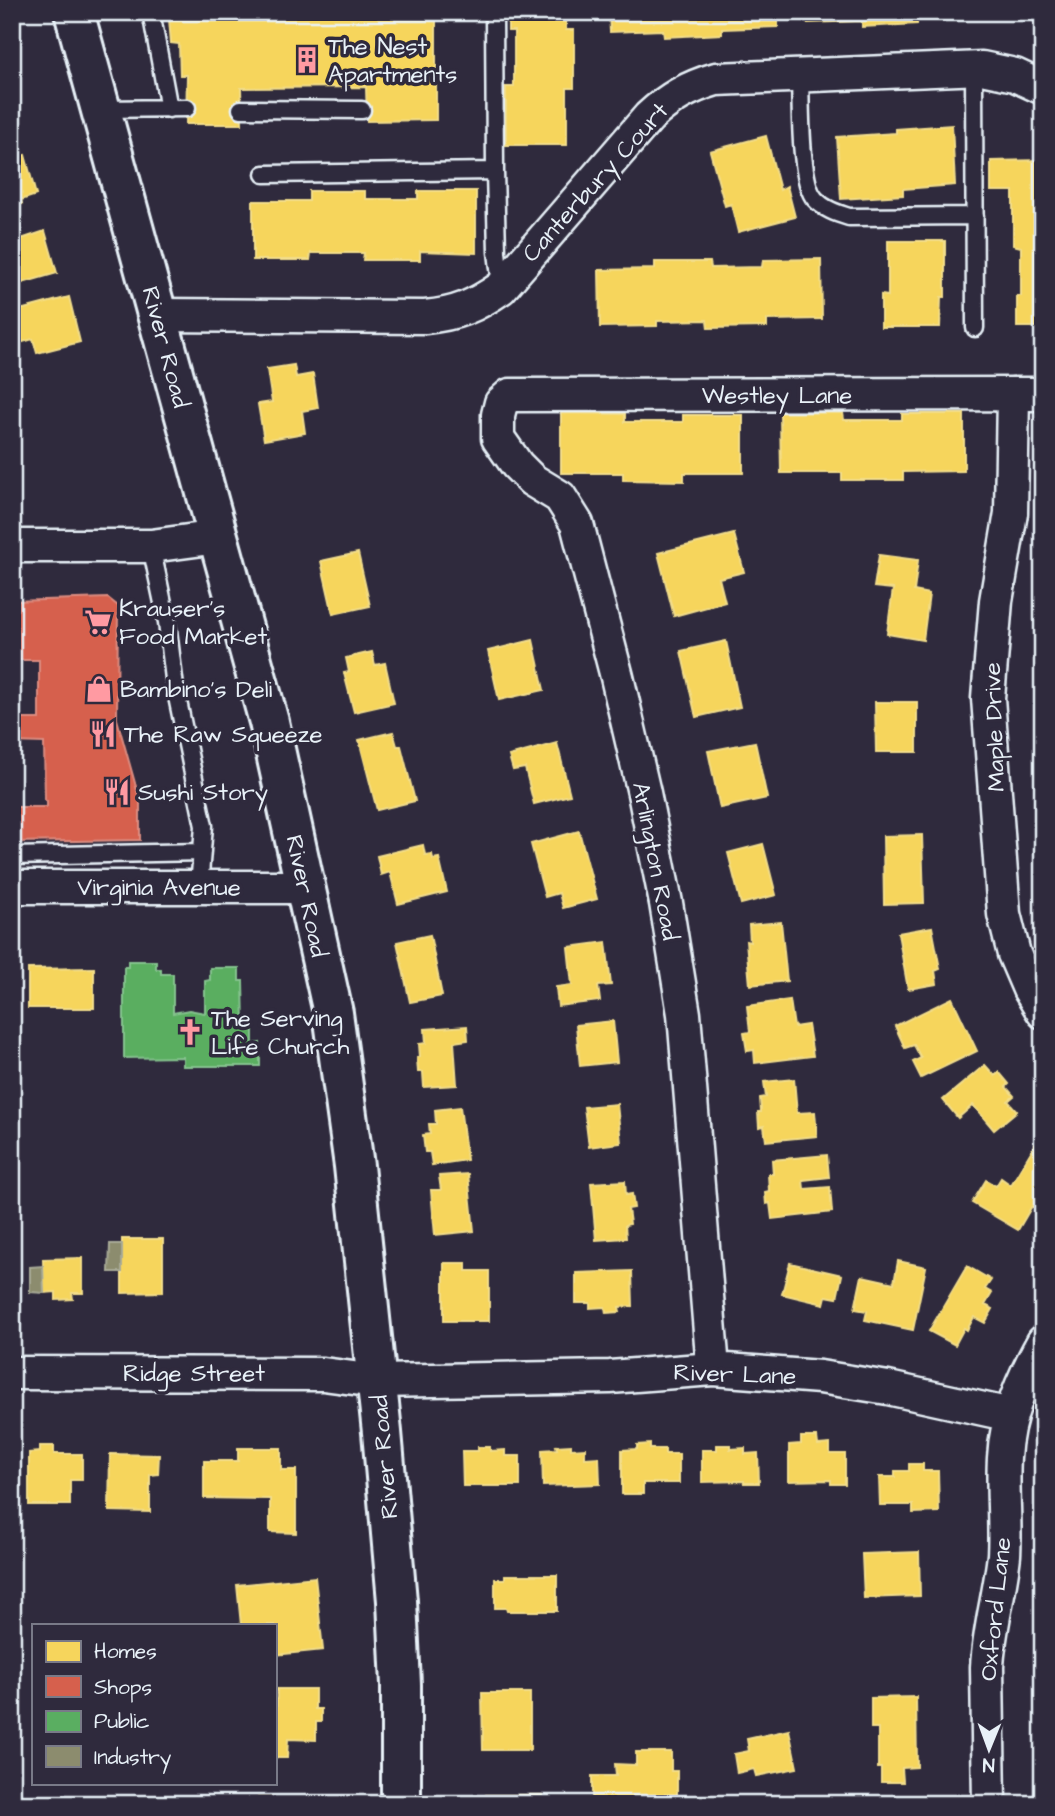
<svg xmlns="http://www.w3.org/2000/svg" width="1055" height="1816" font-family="'Architects Daughter',sans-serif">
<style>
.homes{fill:#f6d55c;stroke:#f2dd8b;stroke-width:2}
.shops{fill:#d6604d;stroke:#db8c80;stroke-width:2}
.public{fill:#5aae61;stroke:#85c28e;stroke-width:2}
.industry{fill:#8c8c6e;stroke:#a8aa97;stroke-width:2}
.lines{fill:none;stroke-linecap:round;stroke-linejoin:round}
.lane-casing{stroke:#e8f1f8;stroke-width:21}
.street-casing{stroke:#e8f1f8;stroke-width:37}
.secondary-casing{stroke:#e8f1f8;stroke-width:44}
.lane{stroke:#2f2a3d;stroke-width:16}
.street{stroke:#2f2a3d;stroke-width:32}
.secondary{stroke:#2f2a3d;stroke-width:38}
.labels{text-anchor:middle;stroke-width:7;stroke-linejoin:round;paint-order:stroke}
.poi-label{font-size:24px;fill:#e8f1f8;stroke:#2f2a3d;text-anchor:start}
.street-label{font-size:24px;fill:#e8f1f8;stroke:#2f2a3d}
</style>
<rect width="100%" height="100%" fill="#2f2a3d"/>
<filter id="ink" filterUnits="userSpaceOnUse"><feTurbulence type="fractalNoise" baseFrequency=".0143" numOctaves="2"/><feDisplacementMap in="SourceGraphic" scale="14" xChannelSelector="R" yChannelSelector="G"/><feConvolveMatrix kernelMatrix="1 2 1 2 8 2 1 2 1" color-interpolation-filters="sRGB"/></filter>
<g filter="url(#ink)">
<path class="homes" d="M164,12H436V120L367,121L366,87L241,88L242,124H186L187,75H180L179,44L171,43L169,19H164Z
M508,12H566V30H574V88H567V145H506V87H514V31H508Z
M609,12H778V27L722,29V34L664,37L663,30L610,32Z
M807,12H974V16L917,18V24L862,27V21L807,23Z
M952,125L955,185L903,189V195L841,199L837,137L896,133V129Z
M766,136L780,190L787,186L795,217L738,232L731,204L725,206L710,151Z
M25,155L36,195L21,200L22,204L12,207V158Z
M1043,160V327H1017V296H1021V247L1013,245V191H991V161Z
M309,191H365V199H418V191H476V253L420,251V260H363L364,253H311L310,260H253V201H309Z
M45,231L57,273L12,286V263L17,262L12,242Z
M888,241H945V297H941L940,327H881V295L888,296Z
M821,259L822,319L767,320V327L708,328L707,320L657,321V326L600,327L599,270L655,269V262H710L711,268L762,267L763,260Z
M69,297L80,342L37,353L33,339L16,344L12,328V312Z
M294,365L296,377L313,374L318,408L302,411L305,433L264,440L258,404L272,402L267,369Z
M561,413L625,414V422H683V415H743V473H684V481L623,480V473H561Z
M780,413H843L844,420H902V414H964V471L903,472V480H842V473H781Z
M1039,414H1043V473H1039Z
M734,534L744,572L719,578L725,602L674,616L658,553Z
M358,553L370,606L333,614L321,561Z
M879,555L918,560L914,591L929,594L923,640L887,634L893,589L874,587Z
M533,640L544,690L499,700L488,651Z
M726,641L740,707L696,717L681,651Z
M372,652L375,665L385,663L394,703L354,712L344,673L349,672L346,658Z
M875,702H917V752H876Z
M393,732L397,746H401L415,801L377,810L359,740Z
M755,742L767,798L720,808L708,751Z
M557,743L570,795L534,804L525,768L513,770L509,756Z
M579,831L597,899L563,908L559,893L545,897L531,844Z
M922,835L924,903L884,904L883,836Z
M763,844L776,895L741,904L728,853Z
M423,845L425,855L432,854L433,859L439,858L447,892L398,904L390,872L381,875L377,856Z
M781,922L787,981L750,985L746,941L750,942L749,925Z
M932,927L940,969L935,971L937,984L908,989L898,933Z
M430,935L442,996L410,1002L397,942Z
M606,942L611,985L598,986L600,1001L558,1006L556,987L572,985L568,947Z
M94,968V1008H28V969Z
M952,998L977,1051L921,1078L913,1062L921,1058L914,1045L905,1048L895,1026Z
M790,1000L794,1027L808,1025L813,1056L755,1063L754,1050L747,1051L744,1033L750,1032L747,1006Z
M613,1021L617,1062L580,1066L576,1025Z
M467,1026L468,1040L454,1042L457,1085L424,1087L423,1072H418L417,1057H420L419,1044L426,1043L425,1029Z
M985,1065L995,1076L999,1072L1009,1084L1006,1087L1014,1096L1008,1101L1017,1111L994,1130L973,1105L958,1118L943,1100Z
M794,1079L797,1113L815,1112L817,1136L766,1141L764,1126L759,1127L758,1112H761L760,1098L766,1097L764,1082Z
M617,1104L621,1143L589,1147L584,1107Z
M460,1107L467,1160L432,1165L430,1152H425L423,1135L430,1134L429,1124H436L435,1110Z
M1036,1143L1043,1147V1199L1037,1209L1032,1206L1018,1230L972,1203L986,1180L996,1186L1001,1178L1011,1185Z
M827,1155L829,1177L803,1180L804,1189L830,1187L832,1212L772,1219L770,1203L766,1204L765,1192L769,1191L768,1174H773L772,1160Z
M468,1174L474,1231L435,1235L431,1190H441L439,1176Z
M625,1181L626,1195L632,1194L634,1208L628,1209L630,1224L625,1225L626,1238L596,1240L591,1183Z
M122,1239H163V1292L122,1293Z
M82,1258L83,1293H72L73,1299L56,1300V1292L44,1293L43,1259Z
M898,1261L926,1267L913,1330L865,1320L867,1311L855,1309L862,1276L894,1283Z
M444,1263H466V1271H489V1321H444Z
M790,1263L842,1275L837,1298L826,1296L824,1304L782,1294Z
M967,1266L991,1280L985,1289L992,1293L985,1305L993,1309L985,1323L974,1317L967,1330L964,1328L955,1345L929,1331Z
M632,1271L633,1306L619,1307L620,1312L606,1313L605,1307L590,1308V1303H576V1273Z
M801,1437H817L818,1445L830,1444V1454H845V1484H831V1480L789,1481V1445L801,1444Z
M650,1444V1449H665V1454H679V1483H643V1494H622V1450L637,1449V1445Z
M571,1445V1449L585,1448V1458L599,1457L600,1484L543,1486L542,1450L557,1449L556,1446Z
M717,1445H730V1449L745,1448V1454L758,1453L759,1483H744V1481L702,1482V1450H717Z
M40,1446H54V1454H82V1480H70V1505H29V1453L40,1452Z
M478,1447H490V1451L505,1450V1456H520V1486H463L462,1451H478Z
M238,1448H281V1470H296V1533L270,1532V1499L204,1498V1461H238Z
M110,1454L159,1455L158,1474L150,1475V1512L109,1511Z
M909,1464H923V1471H938L939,1512L913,1513V1505H880L879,1477H895V1471H909Z
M919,1552L920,1596L864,1598L862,1554Z
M505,1575H557V1611H507L506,1608H495V1579H505Z
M315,1577L323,1650L275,1655V1625H241L237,1585Z
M277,1689H315V1709H321V1722H316V1740L288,1739L287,1758H275Z
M482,1693H530V1750H483Z
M916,1697L917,1767L902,1768L903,1782H881V1768H878V1728H871V1698Z
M789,1730L797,1768L756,1776L754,1769L737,1773L734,1754L749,1751L747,1739Z
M636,1752H671V1771H677V1804H592V1776H616L615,1764L636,1765Z
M486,1795H542V1804H486Z
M258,1798L319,1799V1804H258Z"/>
<path class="shops" d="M108,598L118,606L117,719L140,801V840L12,842V807H47V801H45L44,743L12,742V719H39V660H12V601Z"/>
<path class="public" d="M128,961H156V969H161V974H173V1013L189,1010L205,1013V981L210,980V968H239V981H243L244,1025H253V1044L260,1043V1066H183V1057L124,1058V967H128Z"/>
<path class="industry" d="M12,345H20V365H12Z
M110,1244H122V1272H109Z
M43,1266L44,1293L30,1292V1267Z"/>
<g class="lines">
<defs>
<path id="lane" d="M151,12L169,109
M494,12L495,171
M974,68L975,328
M800,75C801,101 799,182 815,199C824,209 836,213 849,217L975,216
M100,109L187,108
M241,109L362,110
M264,174L495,171L497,252L501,285
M151,546L167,622L175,687L204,826L199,887
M12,856L202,852"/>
<path id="street" d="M157,315L425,317C457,314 475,306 501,288L649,117C669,98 689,87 716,79L982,68L1015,75L1043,88
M1013,394L1011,513L996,601L988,698L1004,914L1014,954L1029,989L1043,1012
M12,546H151L218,537
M12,887H306
M713,1369L684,1014L666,903L644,793L617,677L577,524L560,497L532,480L517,465L498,438V415L501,403L510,395L1043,394
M12,1373L323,1374L376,1381L610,1377L713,1369L820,1377L888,1388L1011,1415
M989,1804L987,1667C989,1629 1000,1593 1004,1555C1006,1523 1002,1490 1004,1458C1006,1416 1023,1378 1043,1342"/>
<path id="secondary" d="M74,12L269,722L333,1013L354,1166L382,1432L397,1601L401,1685V1804"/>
</defs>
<use href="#lane" class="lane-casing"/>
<use href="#street" class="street-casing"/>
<use href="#secondary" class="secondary-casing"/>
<use href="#lane" class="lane"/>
<use href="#street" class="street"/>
<use href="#secondary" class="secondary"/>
</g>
</g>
<defs>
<symbol id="building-bare" viewBox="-9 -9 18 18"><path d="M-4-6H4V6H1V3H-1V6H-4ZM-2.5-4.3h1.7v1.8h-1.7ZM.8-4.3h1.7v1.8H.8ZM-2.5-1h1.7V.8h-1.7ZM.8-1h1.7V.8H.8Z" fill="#ff9aa2" stroke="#2f2a3d" stroke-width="2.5" paint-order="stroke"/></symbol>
<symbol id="supermarket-bare" viewBox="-9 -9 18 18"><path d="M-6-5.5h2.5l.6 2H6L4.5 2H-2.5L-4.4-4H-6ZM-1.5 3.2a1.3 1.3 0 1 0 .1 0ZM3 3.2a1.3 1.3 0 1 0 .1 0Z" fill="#ff9aa2" stroke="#2f2a3d" stroke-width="2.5" paint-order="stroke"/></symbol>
<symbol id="shop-bare" viewBox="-9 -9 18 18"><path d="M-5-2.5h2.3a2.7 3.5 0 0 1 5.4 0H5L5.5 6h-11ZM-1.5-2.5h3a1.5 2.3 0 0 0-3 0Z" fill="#ff9aa2" stroke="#2f2a3d" stroke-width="2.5" paint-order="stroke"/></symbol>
<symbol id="restaurant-bare" viewBox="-9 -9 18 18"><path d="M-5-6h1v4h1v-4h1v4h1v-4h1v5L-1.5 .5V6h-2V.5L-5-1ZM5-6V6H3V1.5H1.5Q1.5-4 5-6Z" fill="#ff9aa2" stroke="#2f2a3d" stroke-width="2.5" paint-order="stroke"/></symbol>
<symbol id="church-bare" viewBox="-9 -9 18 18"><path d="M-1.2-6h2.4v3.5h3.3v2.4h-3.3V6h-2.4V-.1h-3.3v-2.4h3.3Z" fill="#ff9aa2" stroke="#2f2a3d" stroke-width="2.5" paint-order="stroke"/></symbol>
</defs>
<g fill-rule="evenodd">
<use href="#building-bare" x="288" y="41" width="38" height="38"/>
<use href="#supermarket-bare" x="79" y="603" width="38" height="38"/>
<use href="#shop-bare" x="80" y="670" width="38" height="38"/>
<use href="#restaurant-bare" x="84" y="715" width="38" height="38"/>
<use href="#restaurant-bare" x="98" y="773" width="38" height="38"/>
<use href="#church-bare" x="171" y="1013" width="38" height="38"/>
</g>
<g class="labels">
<g class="poi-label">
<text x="328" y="54">The Nest<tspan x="328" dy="28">Apartments</tspan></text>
<text x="119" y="616">Krauser's<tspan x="119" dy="28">Food Market</tspan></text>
<text x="120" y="697">Bambino's Deli</text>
<text x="124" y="742">The Raw Squeeze</text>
<text x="138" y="800">Sushi Story</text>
<text x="211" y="1026">The Serving<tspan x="211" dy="28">Life Church</tspan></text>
</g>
<g class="street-label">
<text transform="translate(595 182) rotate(-48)" y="8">Canterbury Court</text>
<text transform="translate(166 347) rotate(75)" y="8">River Road</text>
<text x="777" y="403">Westley Lane</text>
<text transform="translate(994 727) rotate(-92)" y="8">Maple Drive</text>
<text transform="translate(656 861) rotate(79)" y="8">Arlington Road</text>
<text x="159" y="895">Virginia Avenue</text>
<text transform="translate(307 896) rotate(78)" y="8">River Road</text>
<text x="194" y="1381">Ridge Street</text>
<text transform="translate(735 1374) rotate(2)" y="8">River Lane</text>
<text transform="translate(384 1457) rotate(-95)" y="8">River Road</text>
<text transform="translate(995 1609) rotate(-84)" y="8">Oxford Lane</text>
</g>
</g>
<rect width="1055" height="1816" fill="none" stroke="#2f2a3d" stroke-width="42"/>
<rect x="21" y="21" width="1013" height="1774" fill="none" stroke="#e8f1f8" stroke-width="2.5" filter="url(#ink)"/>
<rect x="32" y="1624" width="245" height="161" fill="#2f2a3d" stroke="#797a88" stroke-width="2"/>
<rect x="46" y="1641" width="35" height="21" fill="#f6d55c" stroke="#797a88" stroke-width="2"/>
<text x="94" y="1658" font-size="21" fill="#e8f1f8">Homes</text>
<rect x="46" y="1676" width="35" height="21" fill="#d6604d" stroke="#797a88" stroke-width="2"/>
<text x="94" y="1694" font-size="21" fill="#e8f1f8">Shops</text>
<rect x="46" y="1711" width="35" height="21" fill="#5aae61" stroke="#797a88" stroke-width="2"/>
<text x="94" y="1728" font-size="21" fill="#e8f1f8">Public</text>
<rect x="46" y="1746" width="35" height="21" fill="#8c8c6e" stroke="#797a88" stroke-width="2"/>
<text x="94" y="1764" font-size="21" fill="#e8f1f8">Industry</text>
<g transform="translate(989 1749) rotate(181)" stroke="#2f2a3d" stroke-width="5" paint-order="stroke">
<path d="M0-5L12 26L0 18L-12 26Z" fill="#e8f1f8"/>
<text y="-10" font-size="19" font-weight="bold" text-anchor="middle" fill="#e8f1f8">N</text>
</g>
</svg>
